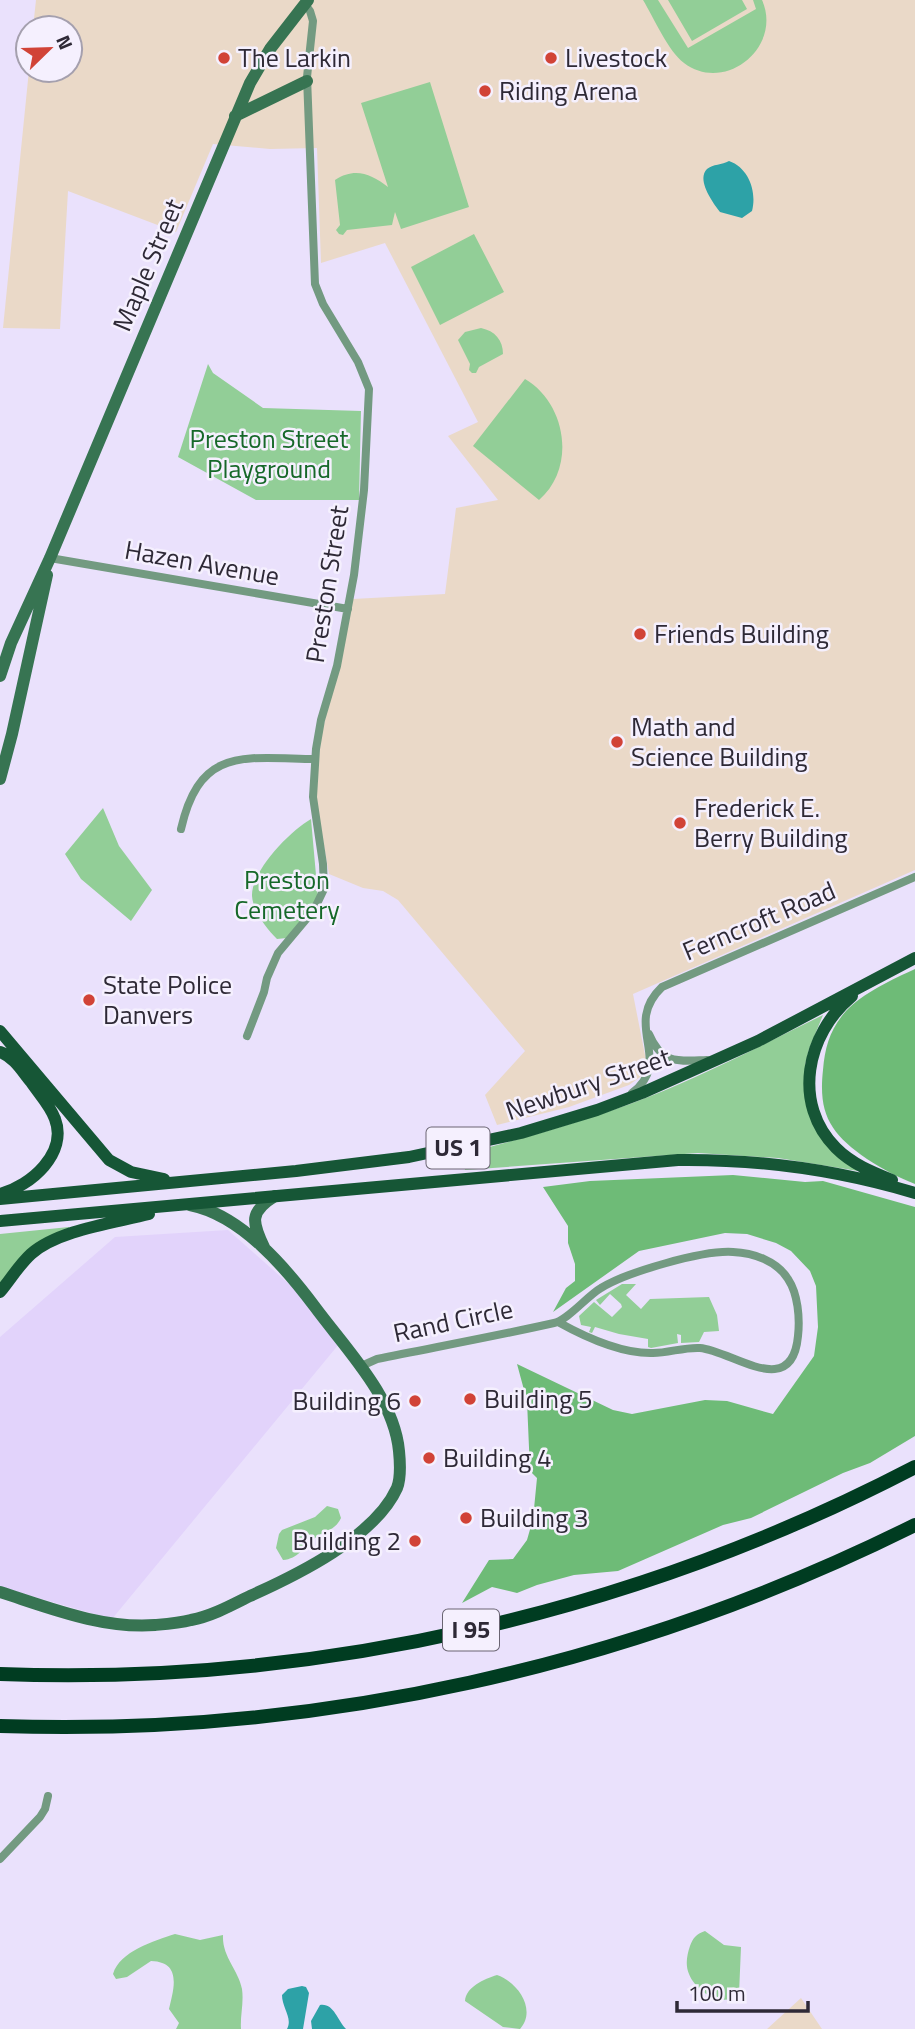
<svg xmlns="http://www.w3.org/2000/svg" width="915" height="2029" font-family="'Titillium Web',sans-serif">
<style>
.built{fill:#e2d3fb}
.education{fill:#ead9c8}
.green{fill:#92ce97}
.forest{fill:#6ebb77}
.water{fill:#2da2a7}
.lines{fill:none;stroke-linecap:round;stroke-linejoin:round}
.street{stroke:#739a81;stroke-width:8}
.secondary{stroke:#377452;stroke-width:12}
.primary{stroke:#165636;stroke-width:12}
.highway{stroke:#003c21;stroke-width:14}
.poi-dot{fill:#d14337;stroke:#f5f0fe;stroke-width:2.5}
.labels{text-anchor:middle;stroke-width:5;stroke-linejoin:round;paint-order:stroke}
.shield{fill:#f5f0fe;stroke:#6a6572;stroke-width:2}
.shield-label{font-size:24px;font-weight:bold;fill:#2e2936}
.poi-label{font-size:26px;fill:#2e2936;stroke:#f5f0fe;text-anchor:start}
.street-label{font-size:26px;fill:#2e2936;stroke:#f5f0fe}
.park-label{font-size:26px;fill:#166829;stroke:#f5f0fe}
</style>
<rect width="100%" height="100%" fill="#eae1fc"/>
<path class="built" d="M228,1230L299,1293L311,1312L339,1344L112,1619L0,1587V1337L115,1237Z"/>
<path class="education" d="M36,0H915V870L633,994L646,1060L643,1075L629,1085L569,1107L497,1125L485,1095L525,1051L398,900L383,891L363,888L329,874L317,806V770L322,733L353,599L445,594L456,508L498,500L448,436L478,422L385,243L321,263L317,148L270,149L213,144L176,232L68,191L60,329L3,328L29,70H70V28H33Z
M801,1998L822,2029H767Z"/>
<path class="green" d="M643,0H658L688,48L756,9L753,0H762C783,47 725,94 684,63C668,51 654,18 643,0Z
M668,0H742L747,9L692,41Z
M430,82L469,207L401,229L395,212L392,225L347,230L343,235L339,234L336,230L340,225L335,180C355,167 371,174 388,187L361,103Z
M474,234L504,292L440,325L411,267Z
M481,328C495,331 503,340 503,354L479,367L476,373H472L469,370L470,364L458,340L465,332Z
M208,364L213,373L263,408L361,411L359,500H256L178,457Z
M525,379C566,403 577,467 539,500L473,446Z
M103,808L119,846L152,890L131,921L81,879L65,854Z
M311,819L319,909L287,938L277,939C267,929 253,911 252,896C251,871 290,831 311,819Z
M823,1015L809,1049L805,1065V1097L858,1171L778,1158L698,1153L465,1170L462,1154C518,1140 575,1124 630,1104C696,1080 760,1046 823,1015Z
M69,1227V1229L0,1287V1234Z
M622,1284H636L626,1295L641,1309L650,1299L709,1297L717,1315L719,1331L704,1332L699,1342L681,1343V1335L677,1334L678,1343L651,1348L648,1347V1339L619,1334L595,1327L592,1333L589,1332L591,1327L581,1325L579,1316L594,1302L612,1317L622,1307L621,1304L610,1294L600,1305L596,1300Z
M327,1506L338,1509L341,1518C335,1531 325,1530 315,1538C304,1547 298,1559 283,1560L276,1548L279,1534L282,1530L315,1517Z
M705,1931L724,1945L741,1947L739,1994C723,2009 696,1992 689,1974C685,1965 687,1955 690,1946C693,1938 696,1934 705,1931Z
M175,1934L200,1940L223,1935C222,1957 238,1969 242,1989C244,2003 240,2016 241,2029H176L179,2023L169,2009C174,1988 182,1962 151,1961L127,1977L116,1979L113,1974C120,1951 154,1941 175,1934Z
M497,1975C518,1982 537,2010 520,2029L503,2027L465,2001C466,1987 484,1979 497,1975Z"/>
<path class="forest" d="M915,969V1184C897,1177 883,1169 867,1159C831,1134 818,1115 823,1070C825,1047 830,1029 846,1011C863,993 893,979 915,969Z
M733,1175L805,1182L823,1181L915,1207V1436L870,1463L843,1473L751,1518L723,1525L618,1571L574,1575L537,1585L517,1593L492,1587L462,1603L489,1560L513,1559L527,1540L533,1519L537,1478L530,1471L527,1401L517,1364L613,1410L632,1414L705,1400L727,1401L773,1414L814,1356L818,1327L816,1286L810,1271L791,1251L776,1243L747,1234L725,1233L639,1251L553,1312L566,1288L575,1281V1264L568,1243V1226L543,1187L590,1181Z"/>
<path class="water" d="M729,161C749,168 757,192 752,211L742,218L720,212C713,203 696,180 707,169C713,164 722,165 729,161Z
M302,1986L306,1987L309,1993L303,2029H287C293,2018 282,2008 282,1995L288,1989Z
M320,2005C334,2003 337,2020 346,2029H312L311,2021Z"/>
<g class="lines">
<path class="street" d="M50,558L348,609
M181,829C200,746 244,758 315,759
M649,1034C662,1065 679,1061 707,1060
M247,1036L264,992L267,978L278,953L314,910L324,889L323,864L313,797L316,749L321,720L337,666L354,575L364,490L369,389L358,362L323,304L315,284L307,77L313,21L310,11L305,4
M632,1093C675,1060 621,1026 662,987L915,877
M359,1367L377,1359C436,1347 496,1336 554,1323C568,1320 587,1296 601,1288C627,1272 703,1250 733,1252C754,1253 777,1261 788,1279C798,1294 800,1318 798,1336C792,1401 733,1351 700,1348C684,1347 669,1353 653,1353C621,1354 585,1337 558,1322
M0,1859L40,1817L45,1809L48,1796"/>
<path class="secondary" d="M235,116L307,81
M0,676L11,643L50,558L250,83L270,49L308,0
M0,779L12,734L47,575
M264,1247C252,1222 249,1212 275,1196
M0,1592C50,1608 102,1629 155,1625C167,1624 180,1623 191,1620C212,1616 232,1605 250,1596C297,1575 375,1537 397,1488C401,1478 400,1461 399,1451C394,1397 346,1349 315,1307C285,1267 241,1215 190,1205"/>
<path class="primary" d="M852,996C806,1034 792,1104 836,1148C852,1164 872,1172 892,1180
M0,1031L109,1160L131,1172L164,1179
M0,1052C14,1057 22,1071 31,1082C39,1094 50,1105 55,1119C68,1153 31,1186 0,1194
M0,1199L296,1171L409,1157L521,1133L597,1110L642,1093L758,1041L915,958
M0,1221L678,1160C759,1159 838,1170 915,1193
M0,1292C10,1280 19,1265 31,1254C58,1230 114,1223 149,1214"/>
<path class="highway" d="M0,1674C316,1686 635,1613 915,1467
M0,1726C317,1737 632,1666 915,1525"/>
</g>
<g class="poi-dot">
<circle cx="224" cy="58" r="7"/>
<circle cx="551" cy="58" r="7"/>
<circle cx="485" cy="91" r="7"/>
<circle cx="640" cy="634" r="7"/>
<circle cx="617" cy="742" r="7"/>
<circle cx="680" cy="823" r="7"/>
<circle cx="89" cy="1000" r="7"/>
<circle cx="470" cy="1399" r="7"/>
<circle cx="415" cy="1401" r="7"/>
<circle cx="429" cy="1458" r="7"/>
<circle cx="466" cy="1518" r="7"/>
<circle cx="415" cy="1541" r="7"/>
</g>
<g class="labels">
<g class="shield">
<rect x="426.5" y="1127.5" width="63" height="41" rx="5"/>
<rect x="443" y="1609.5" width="56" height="41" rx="5"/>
</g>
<g class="shield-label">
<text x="458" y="1156">US 1</text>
<text x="471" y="1638">I 95</text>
</g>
<g class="poi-label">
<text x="238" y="67">The Larkin</text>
<text x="565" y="67">Livestock</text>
<text x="499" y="100">Riding Arena</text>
<text x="654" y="643">Friends Building</text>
<text x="631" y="736">Math and<tspan x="631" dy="30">Science Building</tspan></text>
<text x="694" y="817">Frederick E.<tspan x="694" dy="30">Berry Building</tspan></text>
<text x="103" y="994">State Police<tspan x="103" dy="30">Danvers</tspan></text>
<text x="484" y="1408">Building 5</text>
<text x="401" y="1410" text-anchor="end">Building 6</text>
<text x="443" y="1467">Building 4</text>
<text x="480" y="1527">Building 3</text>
<text x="401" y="1550" text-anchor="end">Building 2</text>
</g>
<g class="street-label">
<text transform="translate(148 265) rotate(-67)" y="9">Maple Street</text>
<text transform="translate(202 563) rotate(10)" y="9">Hazen Avenue</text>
<text transform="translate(327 584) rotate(-81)" y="9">Preston Street</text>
<text transform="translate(759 921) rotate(-23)" y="9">Ferncroft Road</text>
<text transform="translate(588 1084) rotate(-19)" y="9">Newbury Street</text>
<text transform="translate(453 1321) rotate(-12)" y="9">Rand Circle</text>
</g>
<g class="park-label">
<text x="269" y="448">Preston Street<tspan x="269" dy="30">Playground</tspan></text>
<text x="287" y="889">Preston<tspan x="287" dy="30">Cemetery</tspan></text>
</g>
</g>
<g transform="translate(49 49) rotate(67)"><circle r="33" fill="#f5f0fe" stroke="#a5a0ae" stroke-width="2"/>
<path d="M0-5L12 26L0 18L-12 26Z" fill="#d14337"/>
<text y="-10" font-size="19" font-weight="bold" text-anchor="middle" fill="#2e2936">N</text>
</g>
<path d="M677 2001v10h131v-10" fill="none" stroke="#2e2936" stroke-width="3.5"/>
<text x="688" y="2001" font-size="21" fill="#2e2936" stroke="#f5f0fe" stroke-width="5" paint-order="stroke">100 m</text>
</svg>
